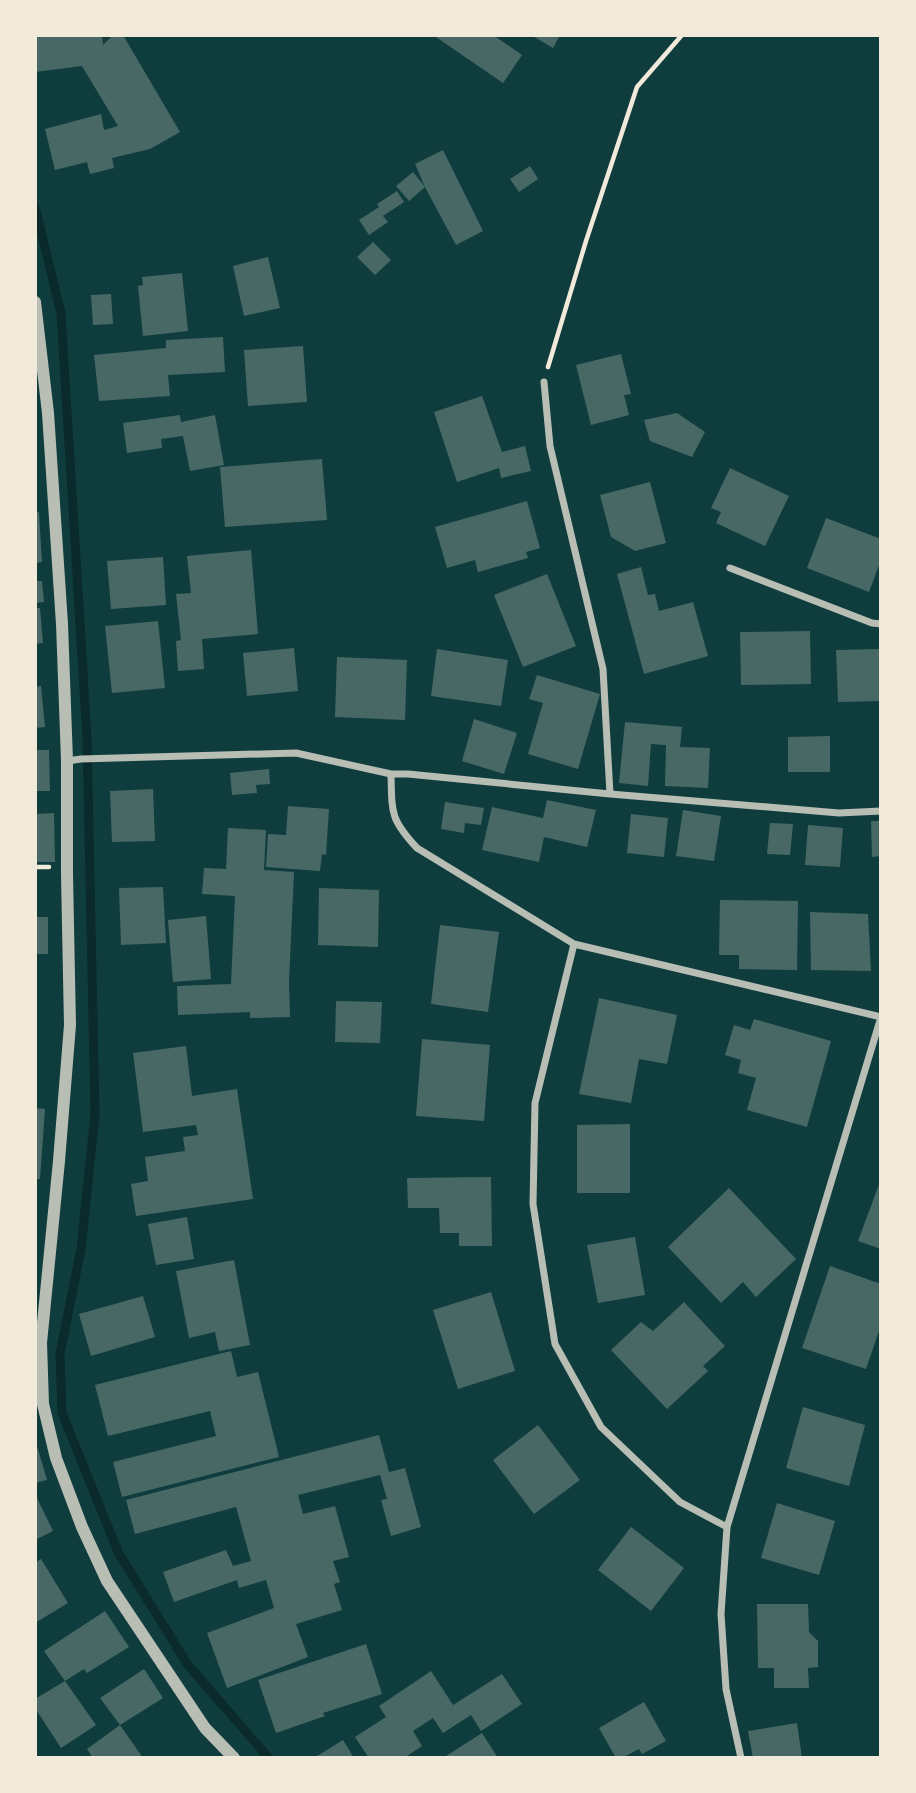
<svg xmlns="http://www.w3.org/2000/svg" width="916" height="1793" font-family="'DejaVu Sans',sans-serif">
<style>
.lines{fill:none;stroke-linecap:round;stroke-linejoin:round}
.stream{stroke:#0a2a2b;stroke-width:9}
.building{fill:#486865}
.path{stroke:#f1e9da;stroke-width:4.5}
.minor{stroke:#b8beb3;stroke-width:7}
.tertiary{stroke:#b8beb3;stroke-width:12}
</style>
<rect width="100%" height="100%" fill="#0f3d3e"/>
<g class="lines">
<path class="stream" d="M35,207L61,313L87,738L95,1114L81,1249L60,1354L62,1413L119,1554L188,1665L269,1758"/>
</g>
<path class="building" d="M45,35H102L103,45L113,35H123L180,132L150,149L112,158L114,168L90,174L87,162L55,170L45,129L101,114L104,130L118,126L82,66L35,72V36Z
M433,35H493L522,55L503,83Z
M531,35H560L553,48Z
M443,150L483,231L456,245L425,187L409,201L396,186L413,172L425,187L415,164Z
M530,166L538,179L519,192L510,179Z
M397,191L404,202L383,216L388,222L369,235L359,220L379,207L377,204Z
M373,242L391,260L375,275L357,257Z
M268,257L280,308L244,316L233,266Z
M182,273L188,331L143,336L138,286L143,285L142,277Z
M111,294L113,324L93,325L91,295Z
M223,337L225,372L168,375L170,396L99,401L94,355L166,348V340Z
M303,346L307,402L248,406L244,350Z
M621,354L631,394L624,395L629,415L591,425L576,365Z
M482,396L502,452L525,446L531,471L501,478L499,468L457,482L434,412Z
M677,413L705,432L692,457L650,441L644,420Z
M180,415L181,422L215,415L224,465L190,471L183,436L161,439L162,448L127,453L123,423Z
M322,459L327,520L225,527L220,467Z
M730,468L789,496L765,546L716,523L721,512L711,508Z
M650,482L666,543L635,551L611,537L600,495Z
M527,501L540,548L526,552L528,558L478,572L475,560L447,568L435,527Z
M35,512H39L42,562L35,563Z
M826,518L881,539V560L869,592L807,568Z
M251,550L258,634L202,639L204,669L178,671L176,641L181,640L176,594L191,593L187,556Z
M163,557L166,605L111,609L107,561Z
M641,567L648,595L655,594L659,611L693,602L708,656L644,674L617,574Z
M547,574L576,646L523,667L494,595Z
M35,581H42L44,602L35,603Z
M35,608H40L43,643L35,644Z
M158,621L165,688L112,693L105,626Z
M810,631L811,684L741,685L740,632Z
M294,648L298,691L247,696L243,653Z
M437,649L508,660L501,706L431,696Z
M881,649V701L838,702L836,650Z
M337,657L407,660L405,720L335,717Z
M537,675L600,694L578,769L528,754L543,703L529,699Z
M41,686L45,727L35,728V687Z
M474,719L517,733L504,774L462,761Z
M625,722L682,727L680,747L710,748L708,788L665,786L666,745L651,744L648,786L619,783Z
M830,736V772H788V737Z
M35,750H49L50,791H35Z
M269,769L270,784L256,785L257,793L232,795L230,773Z
M153,789L155,841L112,842L110,791Z
M547,800L596,810L587,847L544,837L539,862L482,850L492,807L543,818Z
M445,802L484,808L481,825L465,823L464,833L441,829Z
M288,806L329,809L326,855L322,854L320,871L266,867L268,834L286,835Z
M683,810L721,816L714,861L676,856Z
M54,813L55,862H35V814Z
M631,814L668,818L664,857L627,853Z
M871,821H881V856L872,857Z
M770,823L793,824L790,855L767,854Z
M808,825L843,828L840,867L805,865Z
M228,828L266,830L264,870L294,872L289,982L290,1017L250,1018V1012L178,1015L177,986L231,984L235,896L202,894L204,868L226,869Z
M163,887L166,943L121,945L119,888Z
M319,888L379,890L378,947L318,945Z
M720,900L798,901L797,970L739,969V955H719Z
M810,912L868,914L871,971L811,970Z
M206,916L211,979L173,982L168,920Z
M35,917H48V954H35Z
M440,925L499,932L488,1012L431,1004Z
M599,998L677,1015L667,1064L639,1059L631,1103L579,1094Z
M336,1001L382,1002L380,1043L335,1042Z
M754,1019L831,1041L807,1127L747,1110L756,1078L738,1073L741,1060L725,1055L734,1025L750,1030Z
M422,1039L490,1045L484,1121L416,1116Z
M186,1046L192,1096L237,1089L253,1199L136,1216L131,1184L148,1181L145,1157L185,1151L183,1137L198,1135L196,1125L143,1132L133,1053Z
M35,1108L45,1109L40,1179H35Z
M630,1124V1193H577V1125Z
M491,1177L492,1246H459V1233H440L439,1208H408L407,1178Z
M881,1179V1249L858,1241Z
M729,1188L796,1259L756,1297L743,1282L721,1303L668,1247Z
M187,1217L194,1259L156,1265L148,1224Z
M635,1237L645,1295L598,1303L587,1245Z
M234,1260L250,1345L219,1351L215,1332L189,1338L176,1271Z
M830,1266L881,1284V1325L866,1369L802,1348Z
M491,1292L515,1371L458,1389L433,1310Z
M143,1296L155,1337L91,1356L79,1314Z
M684,1302L725,1346L703,1366L708,1371L667,1409L611,1350L641,1322L653,1331Z
M231,1351L237,1377L258,1372L279,1457L122,1497L113,1462L216,1436L210,1411L108,1436L95,1385Z
M803,1407L865,1425L849,1486L786,1468Z
M538,1425L580,1480L534,1514L493,1460Z
M379,1435L389,1472L405,1468L421,1527L391,1536L381,1500L387,1499L380,1475L298,1495L303,1514L335,1506L349,1557L333,1561L340,1582L334,1584L342,1610L296,1624L308,1657L227,1688L207,1633L274,1608L266,1580L239,1588L237,1580L174,1602L163,1572L226,1550L233,1566L251,1561L236,1507L135,1534L126,1500Z
M35,1439L47,1480L35,1483Z
M37,1498L53,1531L35,1540V1500Z
M777,1503L835,1521L819,1575L761,1558Z
M631,1527L684,1568L651,1611L598,1570Z
M41,1559L68,1603L35,1623V1563Z
M757,1604H808L809,1632L818,1641V1667L808,1668L809,1688H774V1668H758Z
M105,1611L129,1647L87,1673L84,1669L65,1681L96,1725L61,1748L35,1708V1699L65,1681L44,1651Z
M366,1644L382,1694L323,1713L325,1716L276,1733L258,1680Z
M144,1669L163,1698L120,1725L143,1758H93L87,1749L120,1725L100,1698Z
M431,1671L453,1705L502,1674L522,1704L481,1731L471,1715L443,1733L433,1718L413,1731L422,1746L404,1758H369L355,1737L386,1717L379,1706Z
M644,1702L666,1741L642,1754L639,1749L622,1758H616L599,1728Z
M797,1723L802,1758H753L748,1731Z
M482,1733L498,1758H443Z
M343,1740L354,1758H314Z"/>
<g class="lines">
<path class="path" d="M548,367L586,241L637,87L682,35
M35,867H49"/>
<path class="minor" d="M544,382L550,446L603,669L610,794
M730,568L872,623L881,624
M67,761L81,759L296,753L391,774H408L610,794L839,813L881,811
M391,774C392,813 390,819 417,848L574,944L881,1017L727,1527L721,1614L726,1689L741,1758
M574,944L535,1103L533,1204L555,1344L601,1427L680,1502L727,1527"/>
<path class="tertiary" d="M35,302L48,413L62,624L67,761V874L69,976L70,1025L59,1161L41,1343L43,1404L56,1458L82,1527L107,1581L205,1728L234,1758"/>
</g>
<rect width="916" height="1793" fill="none" stroke="#f1e9da" stroke-width="74"/>
</svg>
